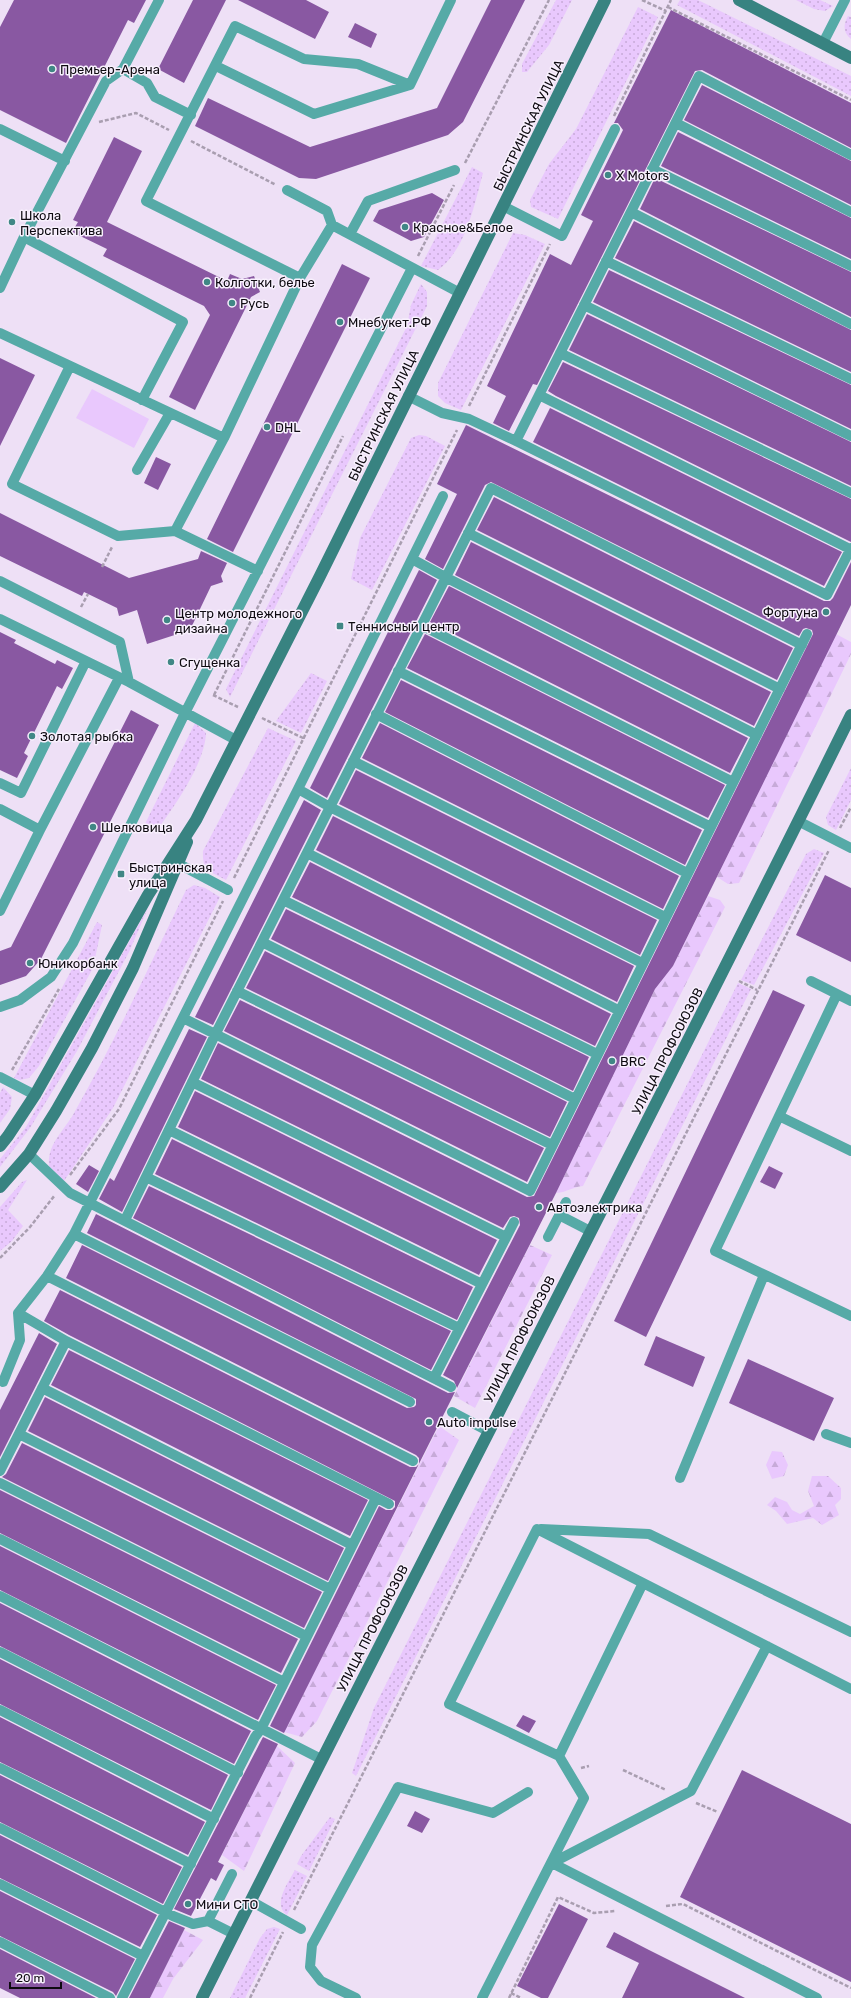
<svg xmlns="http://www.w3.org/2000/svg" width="851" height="1998" font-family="Rubik,sans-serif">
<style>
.grass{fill:url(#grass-dots)}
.forest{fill:url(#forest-firs)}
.pitch{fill:#e9c8fd}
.building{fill:#8958a2}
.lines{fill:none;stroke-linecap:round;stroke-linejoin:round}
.path{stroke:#a99eb0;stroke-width:2.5;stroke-dasharray:4 2;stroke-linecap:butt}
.service{stroke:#56aaa7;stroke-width:10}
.secondary{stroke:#388381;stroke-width:12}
.poi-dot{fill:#408785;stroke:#f8f0fd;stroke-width:1.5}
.labels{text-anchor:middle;stroke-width:3;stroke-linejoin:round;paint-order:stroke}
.poi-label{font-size:13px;fill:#0e0a11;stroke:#f8f0fd;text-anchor:start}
.street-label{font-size:13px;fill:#0e0a11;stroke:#f8f0fd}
</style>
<defs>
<pattern id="grass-dots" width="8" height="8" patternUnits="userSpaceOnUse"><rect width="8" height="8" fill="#e9c8fd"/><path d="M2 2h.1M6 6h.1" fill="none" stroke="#c7aad8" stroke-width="1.8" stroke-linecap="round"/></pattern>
<pattern id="forest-firs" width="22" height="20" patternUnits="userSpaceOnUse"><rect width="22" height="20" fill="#e9c8fd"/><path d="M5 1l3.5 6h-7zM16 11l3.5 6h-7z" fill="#c7aad8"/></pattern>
</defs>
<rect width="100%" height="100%" fill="#eee0f6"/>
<path class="grass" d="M556,0H572L549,45L527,72H522V64Z
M680,0H698L851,76V96L677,5Z
M796,0H820L833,6L825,11L814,9Z
M638,7L658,17L558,219L531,207L530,200L549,164L576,129Z
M848,16L851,17V39C843,32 843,25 848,16Z
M472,167L483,173C474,206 466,249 438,270L421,266Z
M513,233L525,235L545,244L461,410L445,403L438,396V383Z
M421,284L427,292V306L230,697L226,689L407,326L411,305Z
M419,435L426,436L445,446L372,590L351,579L360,538L411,438Z
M311,673L327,681L301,733L276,721Z
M195,723L206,733C205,764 173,808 155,833L143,828Z
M268,728L296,741L226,880C210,871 202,871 203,851Z
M851,768V800L836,830L828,825L826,817Z
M814,849L824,853L754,985L741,980L806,854Z
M194,885L205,888L220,897L113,1108L64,1181L49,1166C47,1144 64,1131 74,1113C115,1041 150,965 186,890Z
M148,908L129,952L77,1051L30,1128L0,1167V1159L26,1127Z
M97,922L102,925L93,968L39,1066L29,1078L20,1080L14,1078Z
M738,983L751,989L356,1776L352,1773L374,1708Z
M3,1087L12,1097L10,1109L0,1123V1093Z
M27,1180L8,1210L23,1226L12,1241L0,1251V1207L22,1182Z
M330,1817L335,1819L309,1871L297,1864L301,1856Z
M295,1870L307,1876L287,1915C272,1904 288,1883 295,1870Z
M274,1927L280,1929L245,1998H230L260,1938L267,1929Z"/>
<path class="forest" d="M836,634L851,642V654L739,883L728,884L717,877Z
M708,896L720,900L725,907L583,1186C572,1187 568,1192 556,1193L655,989L673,966Z
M530,1245L552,1255L475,1408L454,1396Z
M439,1426L459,1440L317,1721L302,1737L284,1732Z
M772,1451L782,1452L788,1465L784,1476L772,1479L766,1465Z
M812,1476H828L841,1488V1499L835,1505L839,1515L822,1525L813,1518L787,1524L776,1511L767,1505L775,1497L787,1502L792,1510L800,1514L814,1506L808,1491Z
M277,1746L295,1763L244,1871L222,1855Z
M184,1930L203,1940L173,1979L163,1998H150Z"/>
<path class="pitch" d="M92,389L149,419L134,448L76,418Z"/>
<path class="building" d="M14,0H146L134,23L128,20L66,143L0,110V27Z
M193,0H226L184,83L158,69Z
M238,0H306L329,12L315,39Z
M491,0H525L463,122L448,135L316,179L299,178L195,126L208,98L310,147L437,108Z
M671,10L851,103V148L702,70L695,71L537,385L533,384L509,431L493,423L506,396L487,386L550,254L571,265L593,221L581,215L623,130L618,123H614Z
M355,23L377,34L371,48L348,37Z
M702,85L851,161V205L684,120Z
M678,132L851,218V259L661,166Z
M114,137L142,151L107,222L227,281L230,274L242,279L254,276L260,292L251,297L195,410L169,397L210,315L204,306L103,256L107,249L72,232L78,222L73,220Z
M655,178L851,272V317L640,209Z
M432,193L444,200L424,237L411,241L373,221L379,210Z
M634,221L851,330V372L615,258Z
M342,264L370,278L233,552L207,539Z
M609,270L851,385V429L593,302Z
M587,314L851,442V486L569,350Z
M0,358L35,375L0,446Z
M563,362L851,499V542L556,396L548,391Z
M550,408L842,552L824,586L533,442Z
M466,425L824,601H830L833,598L851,562V605L673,966L655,989L556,1193L457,1388L454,1381L443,1375L520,1225L519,1218L514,1216L510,1217L503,1228L201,1079L218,1043L527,1197L534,1196L813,634L812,630L806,628L803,629L799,636L491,482L485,485L443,569L425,559L457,494L437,484Z
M156,457L171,464L158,490L144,483Z
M494,497L793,648L777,680L477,530Z
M0,513L129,578L198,559L201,551L227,563L221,576L223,582L211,586L190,630L147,644L137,610L119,616L117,608L84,592L82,596L0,556Z
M471,542L771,692L754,726L455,575Z
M419,570L437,580L327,798L310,788Z
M449,586L748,738L730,773L430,622Z
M0,632L16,640L14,643L55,664L57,660L73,668L62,689L57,686L24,753L28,756L17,778L0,770Z
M425,634L725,785L708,818L407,668Z
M401,680L702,830L685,865L385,712Z
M131,710L159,725L41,959L26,976L0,985V951L11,947Z
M380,723L679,876L663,909L362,758Z
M356,770L657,920L640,955L339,804Z
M304,800L321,810L213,1025L195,1017Z
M333,816L634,966L617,1002L316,850Z
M310,862L611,1014L595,1046L292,897Z
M825,875L851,888V962L796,935Z
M286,909L589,1057L573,1091L271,939Z
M265,951L567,1102L550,1137L246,988Z
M773,990L805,1005L646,1337L614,1321Z
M240,1000L544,1148L527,1182L224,1031Z
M189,1029L207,1037L122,1212L99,1199L110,1178L114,1181Z
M195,1091L497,1240L479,1275L178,1127Z
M172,1139L473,1287L457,1320L155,1174Z
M89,1165L99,1171L88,1192L76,1184Z
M769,1166L783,1173L775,1189L760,1182Z
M149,1186L451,1331L431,1370L133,1218Z
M96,1214L448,1393L455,1392L284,1733L270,1726L379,1506L386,1510H392L395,1507V1501L69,1335L44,1321L60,1290L410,1467H416L419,1464V1458L416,1455L66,1278L82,1245L407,1408L414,1407L416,1405V1399L87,1233Z
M39,1333L57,1344L0,1457V1410Z
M656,1336L705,1357L693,1387L644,1365Z
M69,1350L368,1500L350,1536L51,1385Z
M748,1359L834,1398L814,1441L729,1403Z
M45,1397L344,1548L328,1581L28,1431Z
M22,1443L322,1592L304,1628L2,1477L6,1474Z
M0,1490L298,1639L281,1673L0,1533Z
M0,1546L276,1685L258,1720L0,1590Z
M0,1603L251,1731L234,1764L0,1646Z
M0,1659L228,1775L211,1810L0,1704Z
M523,1715L536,1721L529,1733L516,1726Z
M0,1717L205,1822L188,1855L0,1762Z
M263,1737L278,1744L218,1862L224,1865L216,1881L211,1878L191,1916L174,1909Z
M742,1770L851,1824V1982L680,1897Z
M0,1775L182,1867L163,1904L0,1822Z
M415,1811L430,1819L422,1833L407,1826Z
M0,1835L157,1915L140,1947L0,1878Z
M0,1891L135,1959L116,1996L113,1992L0,1936Z
M559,1904L588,1919L548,1998H541L517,1986Z
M169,1921L185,1928L150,1998H129Z
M614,1932L649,1950L745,1998H622L639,1963L606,1947Z
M0,1949L96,1998H20L0,1988Z"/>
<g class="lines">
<path class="path" d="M642,0L666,11
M668,7L851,100
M614,116L671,0
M99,122L136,113L169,130
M191,141L276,185
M465,163L549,0
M418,256L454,185
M469,406L550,244
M102,567L112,547
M81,607L88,594
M213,695L238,707
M214,695L343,436
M262,718L303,738
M840,828L851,807
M234,878L457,430
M739,981L757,990
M12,1070L59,989
M70,1175L119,1109L223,901
M0,1258L30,1227L55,1195
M581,1768L589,1766
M623,1770L666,1790
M696,1803L718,1812
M666,1906L683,1904L851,1988
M294,1910L829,850
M511,1993L521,1998
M250,1998L283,1932
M509,1998L558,1897L594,1913L615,1911"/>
<path class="service" d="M823,43L845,0
M216,66L314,114L410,85L451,0
M123,69L147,83L155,97L191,115
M676,123L851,212
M0,129L65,161
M652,169L851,266
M287,190L327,211L332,225
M503,206L562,236L615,129
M631,212L851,324
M350,234L368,201L455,170
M24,237L183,322L142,400
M606,261L851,379
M300,278L146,201L235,26L304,59L358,64L410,85
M0,288L24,237L106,81L123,69L159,0
M584,305L851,436
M0,333L224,438
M560,353L851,493
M70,366L12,484L118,536L175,531L258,571
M539,395L850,549
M408,396L442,413L469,419L516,441L827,595L851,548
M516,441L699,76L851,155
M137,470L170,413
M175,531L224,438L300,278L332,225L460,293
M468,533L780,689
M412,559L445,577L757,735
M0,581L120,642L129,682
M0,619L129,682L236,740
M421,625L733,782
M398,671L711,827
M376,714L687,873
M353,761L665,917
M0,783L21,793L86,661
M298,789L330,807L642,963
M0,809L40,830
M798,821L851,848
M307,853L618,1010
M179,864L228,890
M283,900L597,1054
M0,911L40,830L119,678
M262,942L575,1099
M811,981L851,1001
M237,991L552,1145
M837,994L715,1251L851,1316
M0,1007L20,1000L51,977L73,943L186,711L412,268
M183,1018L530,1191L807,634
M0,1077L35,1095
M192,1082L506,1237
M779,1116L851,1151
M169,1130L482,1284
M29,1154L70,1193L451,1387
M146,1177L459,1328
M559,1215L590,1231
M125,1220L215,1035L491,488L802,645
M74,1234L410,1402
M548,1237L566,1202
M47,1276L413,1461
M18,1313L66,1341L389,1504
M434,1378L514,1222
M3,1382L20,1340L18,1313L47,1276L74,1234L298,789L443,496
M42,1388L352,1545
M452,1412L488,1431
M19,1434L330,1589
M826,1434L851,1443
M0,1471L66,1341
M680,1478L764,1275
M0,1483L306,1636
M537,1529L851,1689
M541,1529L649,1534L851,1632
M0,1539L284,1682
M0,1596L321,1759
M0,1652L238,1773
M0,1710L214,1819
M559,1756L643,1583
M0,1768L191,1864
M0,1828L173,1916L193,1924L208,1921L234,1934
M552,1863L691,1791L767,1646
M552,1863L817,1998
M0,1884L143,1956
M251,1901L301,1929
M208,1921L232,1874
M0,1942L110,1998
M122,1998L255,1737L261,1729L376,1498
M356,1998L321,1981L310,1967L312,1945L398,1787L493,1813L528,1792
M482,1998L584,1798L559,1756L449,1704L537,1529"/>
<path class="secondary" d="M739,0L851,58
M0,1146L8,1136L35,1095L148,895L196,820L320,576L605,0
M0,1187L29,1154L56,1111L92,1048L133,968L187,842
M202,1998C416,1569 639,1144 851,715"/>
</g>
<g class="poi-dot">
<circle cx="52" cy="69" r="4"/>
<circle cx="608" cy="175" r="4"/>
<circle cx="12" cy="222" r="4"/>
<circle cx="405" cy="227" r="4"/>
<circle cx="207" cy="282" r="4"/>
<circle cx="232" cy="303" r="4"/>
<circle cx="340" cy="322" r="4"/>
<circle cx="267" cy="427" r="4"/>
<circle cx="826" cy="612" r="4"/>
<circle cx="167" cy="620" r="4"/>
<rect x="336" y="622" width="8" height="8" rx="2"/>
<circle cx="171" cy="662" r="4"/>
<circle cx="32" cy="736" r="4"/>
<circle cx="93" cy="827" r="4"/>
<rect x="117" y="870" width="8" height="8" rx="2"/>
<circle cx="30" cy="963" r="4"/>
<circle cx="612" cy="1061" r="4"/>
<circle cx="539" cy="1207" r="4"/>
<circle cx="429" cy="1422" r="4"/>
<circle cx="188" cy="1904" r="4"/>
</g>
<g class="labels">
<g class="poi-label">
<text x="60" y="74">Премьер-Арена</text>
<text x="616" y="180">X Motors</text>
<text x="20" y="220">Школа<tspan x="20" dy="15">Перспектива</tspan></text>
<text x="413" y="232">Красное&amp;Белое</text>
<text x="215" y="287">Колготки, белье</text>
<text x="240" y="308">Русь</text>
<text x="348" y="327">Мнебукет.РФ</text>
<text x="275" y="432">DHL</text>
<text x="818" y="617" text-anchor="end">Фортуна</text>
<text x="175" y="618">Центр молодежного<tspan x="175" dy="15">дизайна</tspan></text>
<text x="348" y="631">Теннисный центр</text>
<text x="179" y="667">Сгущенка</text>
<text x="40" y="741">Золотая рыбка</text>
<text x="101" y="832">Шелковица</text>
<text x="129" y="872">Быстринская<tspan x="129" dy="15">улица</tspan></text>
<text x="38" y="968">Юникорбанк</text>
<text x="620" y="1066">BRC</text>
<text x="547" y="1212">Автоэлектрика</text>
<text x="437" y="1427">Auto impulse</text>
<text x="196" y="1909">Мини СТО</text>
</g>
<g class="street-label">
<text transform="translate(528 125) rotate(-64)" y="5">БЫСТРИНСКАЯ УЛИЦА</text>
<text transform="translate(383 415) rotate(-64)" y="5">БЫСТРИНСКАЯ УЛИЦА</text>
<text transform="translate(667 1051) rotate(-63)" y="5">УЛИЦА ПРОФСОЮЗОВ</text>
<text transform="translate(519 1339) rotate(-63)" y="5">УЛИЦА ПРОФСОЮЗОВ</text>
<text transform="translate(372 1628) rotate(-63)" y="5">УЛИЦА ПРОФСОЮЗОВ</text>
</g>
</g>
<path d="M10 1982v6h51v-6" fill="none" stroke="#0e0a11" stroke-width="2"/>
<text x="16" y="1982" font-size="12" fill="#0e0a11" stroke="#f8f0fd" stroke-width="3" paint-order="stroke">20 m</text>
</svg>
